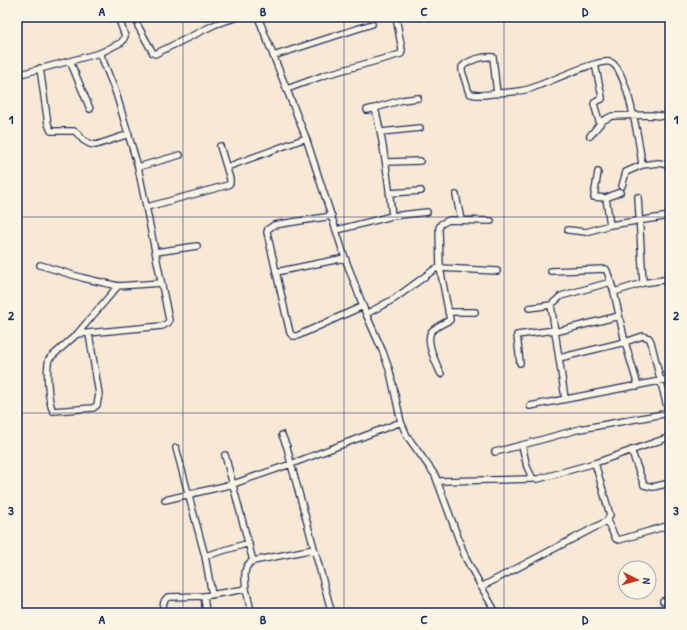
<svg xmlns="http://www.w3.org/2000/svg" width="687" height="630" font-family="'Patrick Hand',sans-serif">
<style>
.lines{fill:none;stroke-linecap:round;stroke-linejoin:round}
.street-casing{stroke:#1b2f5e;stroke-width:8}
.street{stroke:#fcf5e5;stroke-width:5.5}
.grid{fill:none;stroke:#1b2f5e;stroke-width:1;stroke-opacity:0.55}
.neatline{fill:none;stroke:#1b2f5e;stroke-width:1.5}
.grid-label{font-size:13px;text-anchor:middle;font-weight:bold;fill:#1b2f5e}
</style>
<rect width="100%" height="100%" fill="#f8e8d6"/>
<filter id="ink" filterUnits="userSpaceOnUse"><feTurbulence type="fractalNoise" baseFrequency=".025" numOctaves="2"/><feDisplacementMap in="SourceGraphic" scale="8" xChannelSelector="R" yChannelSelector="G"/><feConvolveMatrix kernelMatrix="1 2 1 2 8 2 1 2 1" color-interpolation-filters="sRGB"/></filter>
<g filter="url(#ink)">
<g class="lines">
<defs>
<path id="street" d="M258,17L306,138L345,258L366,314L383,352L390,372L401,422L407,436L435,475L466,559L496,613
M138,26L153,53L155,54L216,24L238,17
M273,56L372,24
M70,61L90,109
M595,64L602,97V99L595,102L594,104L600,124
M40,68L48,124L51,131H74L77,133L83,140L90,144L96,145L129,134
M17,75L100,53L122,42L125,36L118,17
M287,89L325,75L401,54L402,50L396,17
M497,94L493,57C484,56 468,60 462,67V71L469,93C476,97 490,94 499,93C509,92 519,92 529,89C546,84 596,59 610,62C627,66 640,147 642,165L626,172L622,186
M367,110L375,108
M381,132L420,128
M590,136L602,121L612,116L651,115L670,117
M386,162L420,161
M642,165L658,163L670,165
M138,167L180,155
M227,167L306,138
M598,172L594,197L606,198L610,225
M390,193L421,191
M456,195L461,220
M638,197L643,283
M606,198L620,192
M147,207L228,185L230,183V179L220,146
M332,216L274,225L268,229L267,232L290,333L293,336H297L363,306
M392,216C388,179 384,144 375,108L402,100L418,98
M337,230L392,216L427,212
M568,230L586,232L610,225L670,216
M156,252L197,246
M40,265L83,278L118,286L161,283
M551,271L606,269L607,271L614,292L643,283L670,279
M276,272L345,258
M614,292L625,342L643,336L649,338L651,342L670,419
M551,305L561,296L611,282
M529,308L551,305L565,398
M448,312H475
M366,314L394,299L435,269L440,268L497,271
M555,332L619,316
M77,334L162,326L168,323L169,320L138,167L116,93L100,53
M89,334L99,394L97,405L93,408L53,411C48,403 46,368 49,359L77,334L118,286
M559,358L625,342L638,386
M520,363L517,335L555,330
M441,374C437,365 425,342 431,332C435,327 444,323 450,320L440,268L439,228L441,224L449,220L491,221
M530,406L670,379
M669,413L580,429L522,445L527,467L533,479H538L595,463L670,437
M282,435L287,447L291,464L331,610
M176,448L205,556L212,595
M631,450L644,485L653,487L670,483
M495,452L522,445
M438,481L533,479
M165,500L233,484L291,464L401,422
M607,521L616,539L619,540L670,525
M205,556L249,543
M253,561L314,549
M481,587L607,521L610,515L595,463
M246,589L250,607
M204,596L206,613
M663,601L670,599
M164,613C163,607 162,601 168,597L204,596L246,589C245,579 242,566 253,561L225,455"/>
</defs>
<use href="#street" class="street-casing"/>
<use href="#street" class="street"/>
</g>
</g>
<path class="grid" d="M183,17V613M344,17V613M504,17V613M17,217H670M17,413H670"/>
<rect width="687" height="630" fill="none" stroke="#fcf5e5" stroke-width="44"/>
<g transform="translate(637 580) rotate(96)"><circle r="19" fill="#fcf5e5" stroke="#a2a6af"/>
<path d="M0-3L7 15L0 10L-7 15Z" fill="#c8321e"/>
<text y="-6" font-size="11" font-weight="bold" text-anchor="middle" fill="#1b2f5e">N</text>
</g>
<rect x="22" y="22" width="643" height="586" class="neatline"/>
<g class="grid-label">
<text x="102" y="16">A</text>
<text x="263" y="16">B</text>
<text x="424" y="16">C</text>
<text x="585" y="16">D</text>
<text x="11" y="124">1</text>
<text x="676" y="124">1</text>
<text x="11" y="320">2</text>
<text x="676" y="320">2</text>
<text x="11" y="515">3</text>
<text x="676" y="515">3</text>
<text x="102" y="624">A</text>
<text x="263" y="624">B</text>
<text x="424" y="624">C</text>
<text x="585" y="624">D</text>
</g>
</svg>
